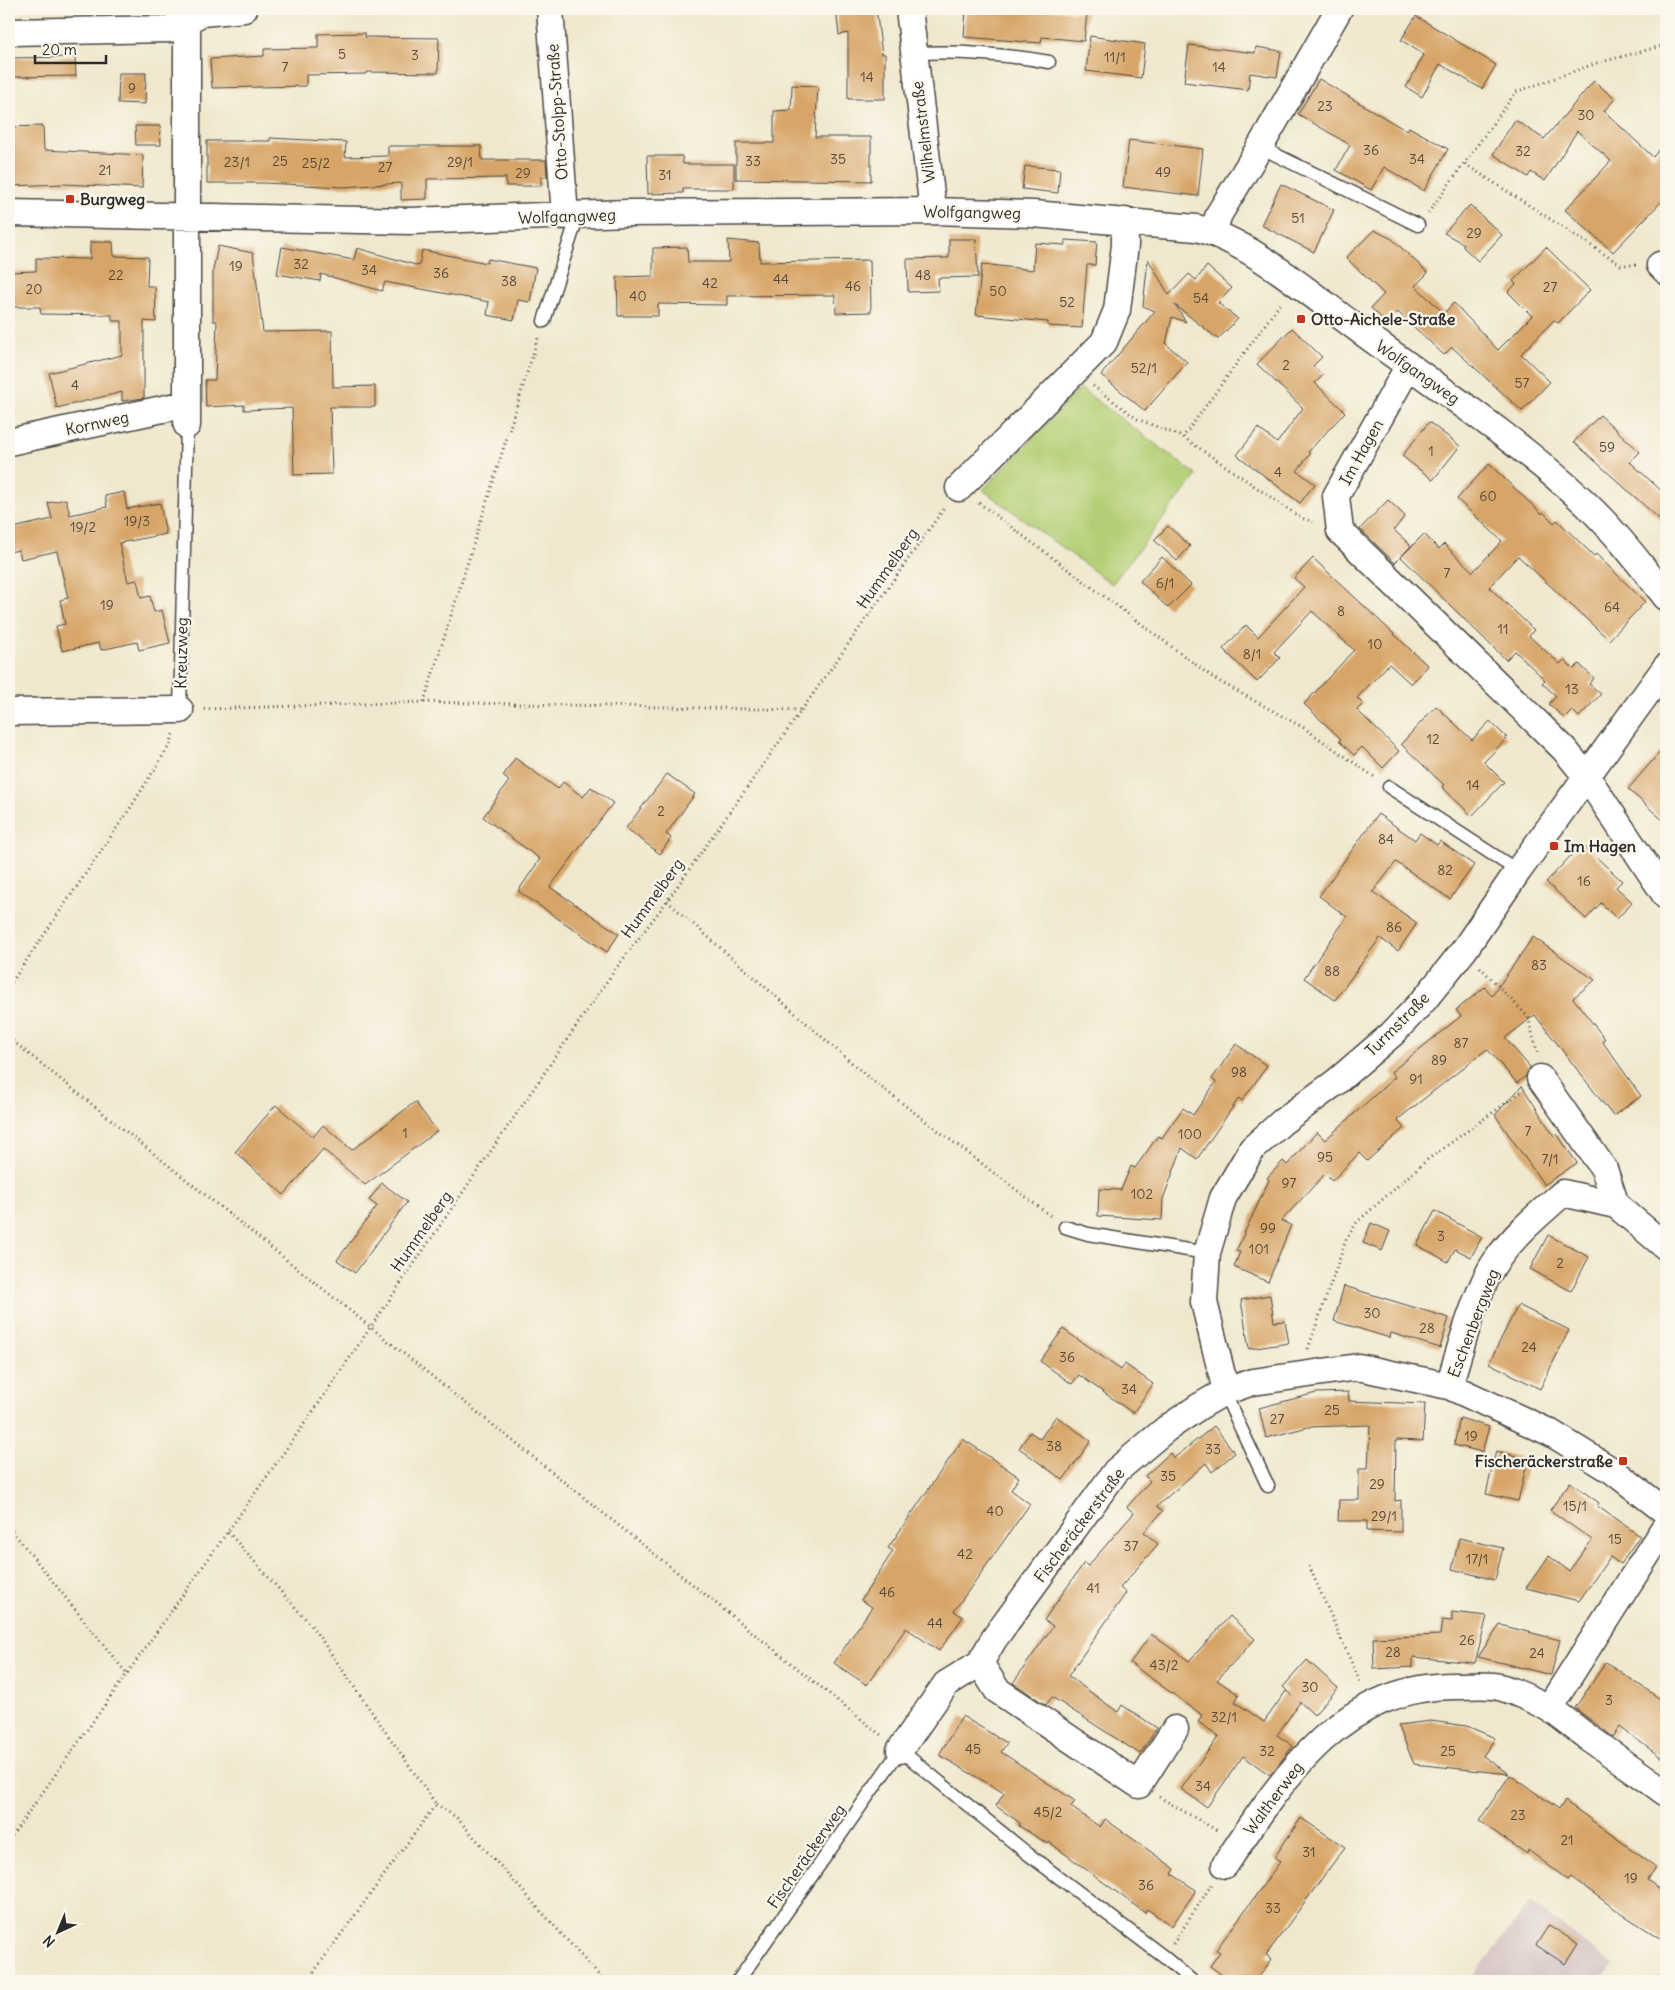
<svg xmlns="http://www.w3.org/2000/svg" width="1675" height="1990" font-family="Delius,sans-serif">
<style>
.industrial{fill:#d2bfc0}
.green{fill:#b3cf75;stroke:#6f7d50}
.building{fill:#d7a568}
.lines{fill:none;stroke-linecap:round;stroke-linejoin:round}
.service-casing{stroke:#494743;stroke-width:15}
.minor-casing{stroke:#494743;stroke-width:29}
.path{stroke:#494743;stroke-width:3;stroke-dasharray:1 4;stroke-linecap:butt}
.service{stroke:#fff;stroke-width:12}
.minor{stroke:#fff;stroke-width:26}
.poi-dot{fill:#c8321e;stroke:#fbf7ec;stroke-width:2}
.labels{text-anchor:middle;stroke-width:4.5;stroke-linejoin:round;paint-order:stroke}
.number-label{font-size:14px;fill:#564a3a}
.street-label{font-size:16px;fill:#2b2b2b;stroke:#fbf7ec}
.poi-label{font-size:16px;font-weight:bold;fill:#2b2b2b;stroke:#fbf7ec;text-anchor:start}
</style>
<rect width="100%" height="100%" fill="#fbf7ec"/>
<filter id="ink" filterUnits="userSpaceOnUse"><feTurbulence type="fractalNoise" baseFrequency=".02" numOctaves="2"/><feDisplacementMap in="SourceGraphic" scale="10" xChannelSelector="R" yChannelSelector="G"/><feConvolveMatrix kernelMatrix="1 2 1 2 8 2 1 2 1" color-interpolation-filters="sRGB"/></filter>
<filter id="wash" filterUnits="userSpaceOnUse"><feTurbulence type="fractalNoise" baseFrequency=".0096" numOctaves="4" result="noise"/><feDisplacementMap in="SourceGraphic" scale="20" xChannelSelector="R" yChannelSelector="G"/><feGaussianBlur stdDeviation="1.12" result="paint"/><feColorMatrix in="noise" values="0 0 0 0 0 0 0 0 0 0 0 0 0 0 0 0 0 1.4 0 .05"/><feComposite in="paint" operator="in"/></filter>
<g filter="url(#wash)">
<rect width="100%" height="100%" fill="#f0e8ce"/>
<path class="industrial" d="M1530,1902L1614,1965L1601,1977V1981L1471,1979Z"/>
<path class="green" d="M1080,388L1197,475L1112,584L983,490Z"/>
<g id="blocks">
<path class="building" d="M836,9H876L882,54H885V99H848V33L839,35Z
M966,9H1041L1087,13L1084,41L1042,37L1041,43L964,37Z
M1416,16L1496,65L1482,89L1440,64L1422,97L1406,87L1424,55L1401,40Z
M365,33V37L439,38L438,73L366,72V74L306,75V86L212,88L210,59L264,56V49L318,48V34Z
M1090,36L1145,44L1141,78L1086,71Z
M1189,45L1255,53L1256,47L1281,51L1277,77L1250,73L1248,90L1184,82Z
M75,57L76,76L9,77V58Z
M119,73H146L145,104L118,103Z
M1319,79L1407,131L1409,127L1448,149L1424,191L1384,167L1371,190L1336,170L1350,145L1298,114Z
M1594,81L1615,99L1604,111L1653,157L1666,141V197L1613,252L1565,210L1611,161L1577,131L1545,181L1531,172L1528,177L1493,154L1515,120L1544,139Z
M792,85L818,86L815,137H871V181L736,179V143H774V111L791,110Z
M43,126L44,150L143,155L142,188L64,184L9,186V127Z
M135,126H160L161,145H136Z
M270,138L346,142L345,157L388,156V146H481L482,160H546L547,177H541V186H506V178L427,179V199L401,200V183L343,187L264,183H207V141H270Z
M1129,140L1203,149L1198,196L1123,187Z
M647,156H682L683,164H734V189H683V193L648,194Z
M1025,166L1060,169L1058,193L1022,189Z
M1281,184L1334,210L1314,252L1261,225Z
M1470,205L1502,235L1478,261L1463,247L1464,244L1444,233Z
M1374,230L1392,239L1428,273L1415,286L1444,313L1454,303L1498,350L1532,316L1508,292L1516,284L1513,281L1546,247L1590,290L1558,323L1554,320L1521,354L1550,382L1522,411L1452,347L1444,355L1398,312L1387,323L1371,308L1384,294L1346,258Z
M949,239H976L978,277L938,278L939,291L908,292L907,259L949,258Z
M728,240L759,243L760,262L870,260L871,312L836,313L835,295L727,296V305L658,304V316H618L617,277L653,276V248L687,247L688,262H729Z
M1065,240L1097,242L1095,265H1087L1082,328L1048,326V322L976,315L982,264L1033,270L1035,243L1065,245Z
M90,242H113L114,256L148,257L147,286H155L156,322L144,321V398L122,401V392L57,408L49,373L122,355V321H112V315L41,314L40,307H9V272L36,271V258L90,259Z
M218,246L253,253L263,332L332,331L333,387L375,386V407H330L332,474L294,475L292,408L244,410V405L206,407L205,380H215L217,321H213V270Z
M282,247L354,260L357,248L419,266L422,250L487,263L488,259L536,268L530,302L518,300L514,320L487,315L489,302L385,282L382,291L321,274L320,281L277,274Z
M1148,259L1169,295L1189,274L1196,280L1207,266L1232,288L1218,303L1238,319L1218,339L1175,305L1186,322L1172,317L1166,344L1187,362L1145,411L1101,375L1155,311L1143,306Z
M1292,328L1322,357L1313,366L1323,375L1315,383L1345,412L1308,452L1310,454L1297,471L1315,484L1300,503L1237,455L1258,428L1277,443L1303,408L1257,364Z
M1600,415L1640,452L1630,462L1666,495V525L1574,442Z
M1429,422L1460,446L1433,480L1402,456Z
M1489,464L1542,514L1543,512L1554,523L1557,520L1594,556L1596,554L1645,602L1609,640L1518,556L1489,587L1534,630L1529,636L1560,664L1564,660L1574,669L1579,664L1594,678L1589,684L1601,694L1579,717L1572,710L1564,718L1549,704L1556,696L1542,683L1545,680L1515,651L1506,660L1401,557L1424,534L1439,549L1444,544L1473,572L1502,541L1457,499Z
M124,492L127,509L160,503L166,534L119,543L128,582L137,580L141,598L150,596L154,612L162,610L170,643L139,650L137,642L101,650L99,643L62,651L56,626L65,624L60,600L68,598L57,551L21,559L19,550L9,552V529L52,519L48,503L66,499L70,515L107,507L105,496Z
M1388,500L1405,516L1394,530L1411,546L1395,563L1360,529Z
M1168,526L1190,546L1177,561L1154,540Z
M1162,557L1191,585L1168,608L1140,581Z
M1313,558L1428,666L1411,684L1389,664L1357,698L1363,704L1357,710L1399,751L1383,768L1362,747L1354,755L1339,741L1341,739L1304,704L1354,650L1312,611L1274,652L1280,658L1257,682L1223,649L1246,625L1258,637L1304,587L1294,578Z
M1436,706L1472,740L1490,721L1507,738L1484,762L1504,782L1472,816L1442,787L1444,785L1401,744Z
M1666,745V823L1628,789Z
M515,758L558,789L563,782L583,797L591,787L613,803L550,887L619,934L607,952L518,891L540,859L483,817L509,781L503,776Z
M667,774L695,794L666,834L671,838L660,854L626,828Z
M1378,814L1415,840L1420,833L1437,845L1440,841L1474,865L1450,899L1396,862L1373,892L1417,923L1398,951L1380,938L1335,1000L1304,978L1347,917L1319,896Z
M1582,844L1622,881L1616,887L1632,902L1617,919L1601,903L1586,919L1546,882Z
M1533,937L1595,980L1573,998L1605,1039L1602,1041L1641,1096L1613,1116L1535,1015L1505,1038L1530,1067L1526,1076L1517,1083L1487,1049L1397,1120L1404,1128L1367,1161L1359,1153L1332,1181L1325,1174L1281,1221L1291,1225L1268,1282L1234,1267L1240,1252L1236,1251L1269,1180L1267,1178L1283,1161L1287,1165L1317,1132L1325,1140L1395,1077L1391,1072L1461,1016L1456,1010L1485,987L1492,996Z
M1236,1044L1267,1066L1242,1101L1239,1098L1197,1159L1182,1148L1163,1199L1162,1220L1098,1216L1099,1189L1121,1190L1131,1166L1135,1168L1158,1136L1162,1138L1183,1108L1193,1115L1216,1082L1212,1079Z
M1522,1086L1554,1136L1557,1134L1577,1163L1544,1185L1495,1115Z
M415,1102L437,1131L365,1185L323,1149L284,1195L235,1152L276,1105L313,1137L323,1125L352,1150Z
M382,1183L407,1202L355,1273L337,1260L377,1206L369,1200Z
M1435,1211L1482,1237L1471,1257L1455,1249L1448,1262L1417,1245Z
M1371,1223L1390,1231L1382,1251L1363,1243Z
M1548,1235L1589,1257L1571,1291L1530,1269Z
M1344,1286L1449,1318L1440,1348L1391,1333L1390,1338L1334,1321Z
M1270,1295L1274,1322L1285,1321L1289,1343L1249,1349L1241,1300Z
M1518,1305L1569,1330L1540,1389L1489,1363Z
M1063,1329L1121,1370L1125,1364L1153,1384L1133,1413L1079,1375L1072,1384L1040,1361Z
M1348,1392L1349,1401L1425,1404L1423,1441L1396,1440L1395,1501L1401,1500V1532L1367,1531V1521H1338L1339,1500H1359V1469H1368L1370,1425L1308,1427L1266,1438L1259,1408L1316,1393Z
M1056,1416L1091,1441L1063,1480L1019,1448L1030,1432L1040,1439Z
M1460,1418L1489,1427L1482,1452L1454,1445Z
M1214,1426L1235,1453L1212,1472L1206,1463L1157,1506L1163,1511L1144,1532L1158,1544L1120,1588L1126,1593L1068,1676L1118,1712L1122,1705L1157,1728L1140,1754L1052,1697L1046,1705L1013,1683L1053,1626L1044,1620L1084,1563L1088,1566L1134,1513L1127,1507L1150,1481L1145,1476L1170,1453L1174,1458Z
M963,1439L1019,1477L1011,1490L1030,1504L954,1611L963,1617L939,1651L906,1628L867,1685L834,1663L872,1607L861,1600L893,1551L888,1548Z
M1496,1451L1528,1459L1518,1501L1486,1494Z
M1570,1482L1599,1503L1597,1506L1640,1536L1620,1564L1610,1557L1579,1601L1526,1588L1549,1556L1569,1571L1592,1540L1550,1510Z
M1459,1538L1503,1548L1495,1580L1452,1569Z
M1452,1612L1487,1616L1475,1663L1413,1657V1667L1374,1669L1373,1638L1440,1635L1442,1620L1452,1621Z
M1230,1616L1255,1639L1217,1680L1239,1695L1235,1702L1264,1722L1286,1691L1292,1695L1283,1687L1307,1660L1338,1688L1314,1715L1300,1702L1277,1735L1293,1746L1270,1775L1243,1756L1207,1807L1181,1789L1219,1736L1198,1722L1202,1715L1130,1663L1151,1634L1189,1661Z
M1500,1625L1560,1640L1551,1675L1478,1657Z
M1606,1662L1666,1703V1761L1620,1727L1613,1737L1575,1708Z
M962,1716L1007,1743L1001,1752L1075,1801L1071,1807L1100,1827L1105,1819L1175,1869L1172,1874L1196,1890L1172,1926L1147,1909L1145,1913L1049,1842L1048,1844L1019,1826L1020,1823L996,1806L1004,1793L939,1755Z
M1431,1721L1467,1726L1495,1738L1483,1756L1509,1774L1414,1764L1398,1725Z
M1510,1775L1559,1809L1565,1801L1656,1867L1647,1880L1666,1893V1942L1622,1914L1571,1877L1568,1880L1528,1850L1527,1854L1479,1821Z
M1301,1818L1345,1847L1266,1955L1272,1959L1256,1981H1230L1210,1966L1220,1952L1216,1950L1280,1862L1274,1858Z
M1549,1925L1578,1944L1565,1964L1536,1945Z"/>
</g>
</g>
<g filter="url(#ink)">
<use href="#blocks" fill-opacity="0" stroke="#494743" stroke-width="1"/>
<g class="lines">
<defs>
<path id="service" d="M914,53C960,51 1004,54 1049,62
M1260,147L1418,225
M544,321L578,215
M180,710L187,425
M1389,787L1518,871
M1065,1227L1088,1234L1207,1253
M1226,1391L1230,1405L1268,1486
M738,1981L900,1750L1028,1854L1164,1957L1192,1981"/>
<path id="minor" d="M550,9L565,216
M909,9L933,211
M9,32L169,29L202,13L244,9
M9,213L411,221L627,213L933,211L1033,214L1196,228C1244,238 1309,293 1350,323C1429,382 1512,435 1584,502C1615,531 1640,564 1666,597
M1213,232L1219,214L1260,147L1339,9
M1660,265L1666,271
M1408,367L1336,496L1340,531L1564,749L1587,777L1666,896
M187,425V9
M9,442L186,404
M959,488L1104,342L1117,310L1125,245V221
M9,712L180,710
M1540,1078L1604,1169L1616,1205
M1449,1386C1459,1352 1477,1288 1496,1261C1515,1234 1539,1214 1563,1193L1616,1205L1666,1247
M1226,1391L1204,1302L1207,1253L1223,1198L1252,1149L1282,1122L1336,1082L1392,1034L1424,1000L1464,950L1518,871L1666,667
M980,1663L997,1690L1139,1785L1175,1729
M1549,1708L1666,1525
M900,1750L946,1684L980,1663L994,1639L1116,1471L1166,1429L1200,1406L1226,1391L1253,1382L1358,1367L1449,1386L1551,1433L1613,1471L1666,1512
M1225,1865C1282,1779 1341,1685 1456,1686C1468,1686 1481,1685 1494,1686C1506,1687 1538,1702 1550,1709C1562,1717 1574,1727 1586,1736C1613,1755 1640,1774 1666,1793"/>
</defs>
<use href="#service" class="service-casing"/>
<use href="#minor" class="minor-casing"/>
<path class="path" d="M1465,164L1621,265H1636
M1428,213L1516,92L1597,63L1666,45
M1280,304L1183,437L1301,518L1313,522
M1093,386L1137,419L1183,437
M979,503L1215,679L1304,728L1376,778
M424,702L538,338
M204,709L424,702L802,710
M667,901L869,1078L1052,1217
M1480,967L1528,1017L1538,1055
M9,986L131,807L171,743L173,734
M9,1038L882,1736
M1308,1349L1346,1240L1357,1222L1427,1160L1521,1092
M9,1527L127,1674
M228,1532L311,1625L436,1804L307,1981
M1309,1566L1361,1684
M1159,1797L1218,1831
M436,1804L456,1817L604,1981
M9,1840L314,1410L614,971L667,901L945,507
M1173,1944L1212,1884
M1650,1981L1666,1973"/>
<use href="#service" class="service"/>
<use href="#minor" class="minor"/>
</g>
</g>
<g class="poi-dot">
<rect x="65" y="194" width="10" height="10" rx="2.5"/>
<rect x="1296" y="314" width="10" height="10" rx="2.5"/>
<rect x="1549" y="841" width="10" height="10" rx="2.5"/>
<rect x="1618" y="1456" width="10" height="10" rx="2.5"/>
</g>
<g class="labels">
<g class="number-label">
<text x="342" y="59">5</text>
<text x="415" y="60">3</text>
<text x="1115" y="62">11/1</text>
<text x="285" y="72">7</text>
<text x="1219" y="72">14</text>
<text x="867" y="82">14</text>
<text x="132" y="93">9</text>
<text x="1325" y="111">23</text>
<text x="1586" y="120">30</text>
<text x="1371" y="155">36</text>
<text x="1523" y="156">32</text>
<text x="838" y="164">35</text>
<text x="1417" y="164">34</text>
<text x="280" y="166">25</text>
<text x="753" y="166">33</text>
<text x="237" y="167">23/1</text>
<text x="460" y="167">29/1</text>
<text x="316" y="168">25/2</text>
<text x="385" y="172">27</text>
<text x="105" y="175">21</text>
<text x="1163" y="177">49</text>
<text x="523" y="178">29</text>
<text x="665" y="180">31</text>
<text x="1298" y="223">51</text>
<text x="1474" y="238">29</text>
<text x="301" y="269">32</text>
<text x="236" y="271">19</text>
<text x="369" y="275">34</text>
<text x="441" y="278">36</text>
<text x="116" y="280">22</text>
<text x="923" y="280">48</text>
<text x="781" y="284">44</text>
<text x="509" y="286">38</text>
<text x="710" y="288">42</text>
<text x="853" y="291">46</text>
<text x="1550" y="292">27</text>
<text x="34" y="294">20</text>
<text x="998" y="296">50</text>
<text x="638" y="301">40</text>
<text x="1201" y="303">54</text>
<text x="1067" y="307">52</text>
<text x="1286" y="370">2</text>
<text x="1144" y="373">52/1</text>
<text x="1522" y="388">57</text>
<text x="75" y="390">4</text>
<text x="1607" y="452">59</text>
<text x="1431" y="456">1</text>
<text x="1278" y="477">4</text>
<text x="1488" y="501">60</text>
<text x="137" y="526">19/3</text>
<text x="83" y="532">19/2</text>
<text x="1447" y="578">7</text>
<text x="1165" y="588">6/1</text>
<text x="107" y="610">19</text>
<text x="1612" y="612">64</text>
<text x="1341" y="616">8</text>
<text x="1503" y="634">11</text>
<text x="1375" y="649">10</text>
<text x="1252" y="659">8/1</text>
<text x="1572" y="694">13</text>
<text x="1433" y="744">12</text>
<text x="1473" y="790">14</text>
<text x="661" y="816">2</text>
<text x="1386" y="844">84</text>
<text x="1445" y="875">82</text>
<text x="1584" y="886">16</text>
<text x="1394" y="932">86</text>
<text x="1539" y="970">83</text>
<text x="1332" y="976">88</text>
<text x="1461" y="1048">87</text>
<text x="1439" y="1065">89</text>
<text x="1239" y="1077">98</text>
<text x="1416" y="1084">91</text>
<text x="1528" y="1136">7</text>
<text x="405" y="1138">1</text>
<text x="1190" y="1139">100</text>
<text x="1325" y="1162">95</text>
<text x="1550" y="1164">7/1</text>
<text x="1289" y="1188">97</text>
<text x="1142" y="1199">102</text>
<text x="1268" y="1233">99</text>
<text x="1441" y="1241">3</text>
<text x="1259" y="1254">101</text>
<text x="1560" y="1268">2</text>
<text x="1372" y="1318">30</text>
<text x="1427" y="1333">28</text>
<text x="1529" y="1352">24</text>
<text x="1067" y="1362">36</text>
<text x="1129" y="1394">34</text>
<text x="1332" y="1415">25</text>
<text x="1277" y="1424">27</text>
<text x="1471" y="1441">19</text>
<text x="1054" y="1451">38</text>
<text x="1213" y="1454">33</text>
<text x="1168" y="1481">35</text>
<text x="1377" y="1489">29</text>
<text x="1575" y="1511">15/1</text>
<text x="995" y="1516">40</text>
<text x="1384" y="1521">29/1</text>
<text x="1615" y="1544">15</text>
<text x="1131" y="1551">37</text>
<text x="965" y="1559">42</text>
<text x="1477" y="1564">17/1</text>
<text x="1093" y="1593">41</text>
<text x="887" y="1597">46</text>
<text x="935" y="1628">44</text>
<text x="1467" y="1645">26</text>
<text x="1393" y="1657">28</text>
<text x="1537" y="1658">24</text>
<text x="1164" y="1670">43/2</text>
<text x="1310" y="1692">30</text>
<text x="1609" y="1705">3</text>
<text x="1224" y="1722">32/1</text>
<text x="973" y="1754">45</text>
<text x="1267" y="1756">32</text>
<text x="1448" y="1756">25</text>
<text x="1203" y="1791">34</text>
<text x="1048" y="1817">45/2</text>
<text x="1518" y="1820">23</text>
<text x="1567" y="1845">21</text>
<text x="1309" y="1857">31</text>
<text x="1631" y="1883">19</text>
<text x="1146" y="1890">36</text>
<text x="1273" y="1913">33</text>
</g>
<g class="street-label">
<text transform="translate(557 112) rotate(-94)" y="6">Otto-Stolpp-Straße</text>
<text transform="translate(923 132) rotate(-97)" y="6">Wilhelmstraße</text>
<text transform="translate(972 212) rotate(1)" y="6">Wolfgangweg</text>
<text transform="translate(567 216) rotate(-2)" y="6">Wolfgangweg</text>
<text transform="translate(1418 372) rotate(35)" y="6">Wolfgangweg</text>
<text transform="translate(97 423) rotate(-12)" y="6">Kornweg</text>
<text transform="translate(1361 452) rotate(-61)" y="6">Im Hagen</text>
<text transform="translate(887 568) rotate(-55)" y="6">Hummelberg</text>
<text transform="translate(181 653) rotate(-89)" y="6">Kreuzweg</text>
<text transform="translate(652 898) rotate(-54)" y="6">Hummelberg</text>
<text transform="translate(1397 1024) rotate(-45)" y="6">Turmstraße</text>
<text transform="translate(421 1231) rotate(-55)" y="6">Hummelberg</text>
<text transform="translate(1473 1323) rotate(-69)" y="6">Eschenbergweg</text>
<text transform="translate(1079 1525) rotate(-53)" y="6">Fischeräckerstraße</text>
<text transform="translate(1273 1798) rotate(-53)" y="6">Waltherweg</text>
<text transform="translate(806 1856) rotate(-55)" y="6">Fischeräckerweg</text>
</g>
<g class="poi-label">
<text x="80" y="205">Burgweg</text>
<text x="1311" y="325">Otto-Aichele-Straße</text>
<text x="1564" y="852">Im Hagen</text>
<text x="1613" y="1467" text-anchor="end">Fischeräckerstraße</text>
</g>
</g>
<rect width="1675" height="1990" fill="none" stroke="#fbf7ec" stroke-width="30"/>
<g transform="translate(58 1932) rotate(224)" stroke="#fbf7ec" stroke-width="4" paint-order="stroke">
<path d="M0-4L9 19L0 12L-9 19Z" fill="#2b2b2b"/>
<text y="-8" font-size="14" font-weight="bold" text-anchor="middle" fill="#2b2b2b">N</text>
</g>
<path d="M35 55v8h71v-8" fill="none" stroke="#2b2b2b" stroke-width="2.5"/>
<text x="42" y="55" font-size="15" fill="#2b2b2b" stroke="#fbf7ec" stroke-width="4" paint-order="stroke">20 m</text>
</svg>
